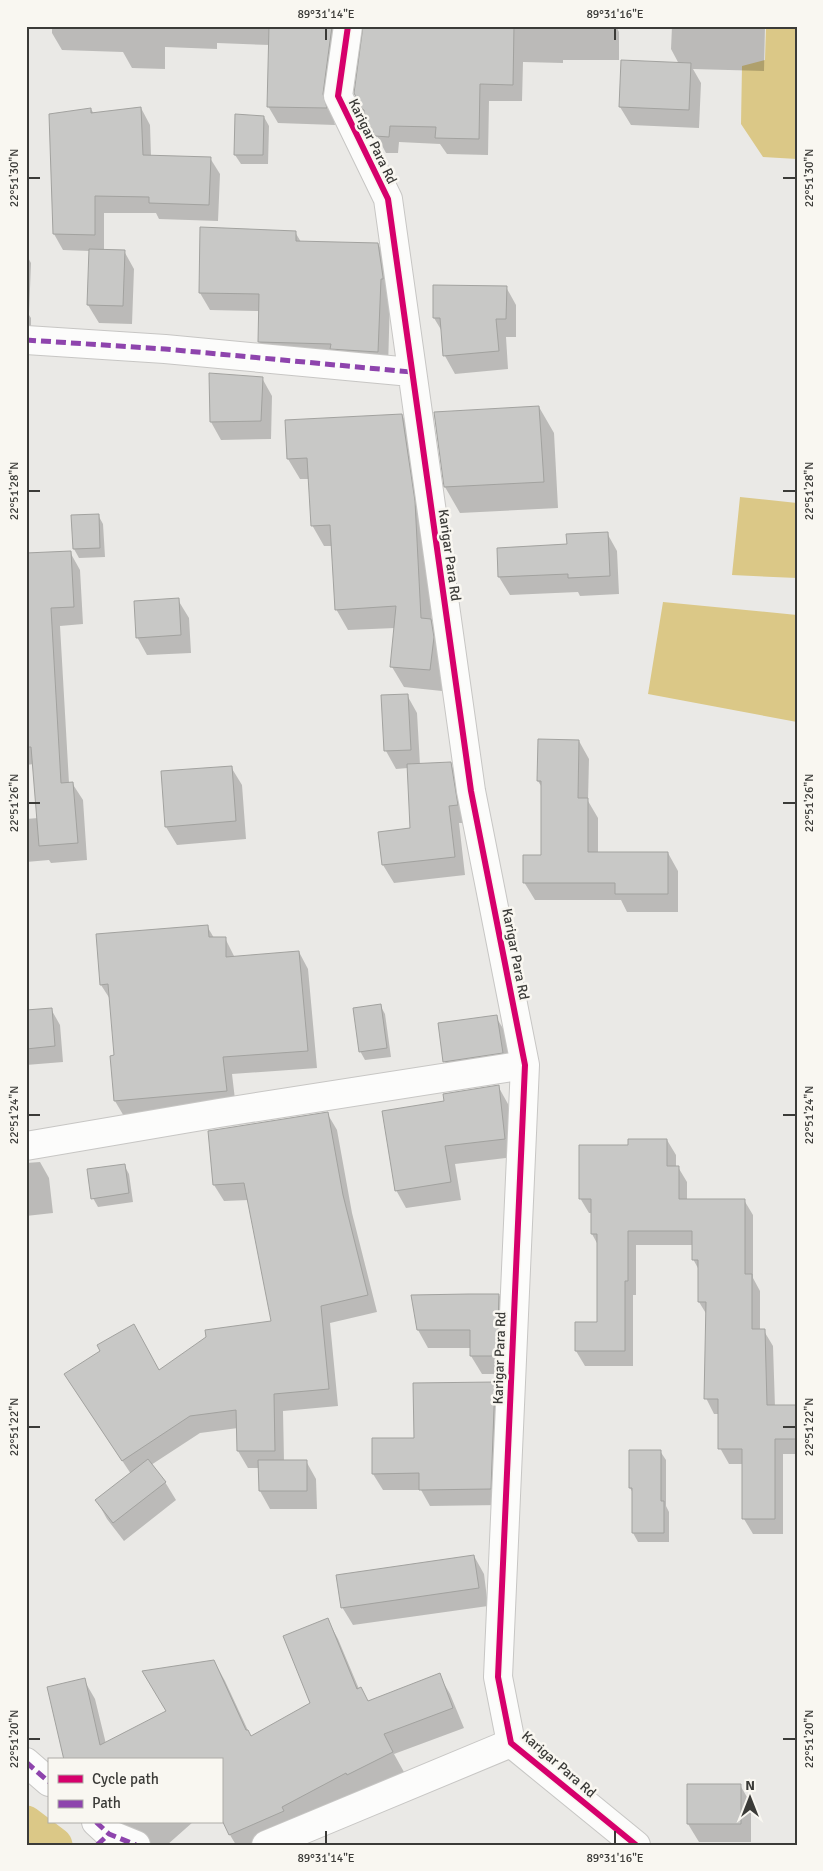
<svg xmlns="http://www.w3.org/2000/svg" width="823" height="1871" font-family="Signika,sans-serif">
<style>
.water{fill:#dbc887}
.shadow{fill:#0003}
.lines{fill:none;stroke-linecap:round;stroke-linejoin:round}
.canal{stroke:#dbc887;stroke-width:35}
.building{fill:#c8c8c6;stroke:#a2a29f}
.street-casing{stroke:#c7c6c4;stroke-width:30}
.street{stroke:#fcfcfb;stroke-width:28}
.quiet{stroke:#8e44ad;stroke-width:5;stroke-dasharray:10 5;stroke-linecap:butt}
.cycleway-casing{stroke:#f9f7f1;stroke-width:9}
.cycleway{stroke:#d6006c;stroke-width:6}
.ticks{fill:none;stroke:#3b3b38;stroke-width:2}
.labels{text-anchor:middle;stroke-width:5;stroke-linejoin:round;paint-order:stroke}
.street-label{font-size:14px;fill:#3b3b38;stroke:#f9f7f1}
.neatline{fill:none;stroke:#3b3b38;stroke-width:2}
.ticks-label{font-size:12px;text-anchor:middle;fill:#3b3b38}
</style>
<rect width="100%" height="100%" fill="#eae9e6"/>
<path class="water" d="M766,26H797V159L763,157L741,124L742,66L765,60Z
M740,497L797,503V578L732,575Z
M663,602L797,615V722L648,694Z"/>
<path class="shadow" d="M52,26H616L619,32V60H563V63L523,62L522,101H489L488,155L447,154L440,144L399,142L398,153H386L363,109L365,29L361,27L332,112L335,125L278,123L268,106L270,45L217,43V49L165,47V69L132,68L123,52L62,50L52,33Z
M672,26H765L764,71L693,69L701,83L699,128L631,125L620,107L679,64L671,49Z
M141,108L150,125L151,156L210,158L220,174L218,221L159,219L156,213H104V250L124,251L134,269L132,324L99,323L88,305L90,251L63,250L54,234L91,109L94,114Z
M264,117L269,126L268,164H241L235,155Z
M295,232L301,242L378,244L388,261L390,296L388,368L269,359L259,342L260,311L210,310L200,293Z
M26,254L31,263L29,315L31,318V342L26,344Z
M506,287L516,305V337H506L508,369L455,374L445,356L443,333L434,318Z
M210,374L262,378L272,396L271,439L221,440L211,422Z
M539,407L554,433L558,508L460,513L445,487Z
M402,415L414,436L426,523L432,622L442,641L445,658L442,691L404,687L392,667L395,628L348,630L336,609L333,546H324L312,525L310,479H300L288,459Z
M98,515L103,524L105,557L79,558L74,549L72,516Z
M607,533L617,551L619,594L580,596L578,592L510,595L499,577L568,546Z
M70,552L80,570L83,624L60,626L69,783H72L83,800L87,860L51,863L49,860L26,862V819L38,818L34,764L26,765V555Z
M178,600L189,618L191,653L147,655L137,637Z
M407,695L417,713L420,765L450,763L461,781L467,823H459L465,875L394,883L383,865L411,829L408,768L396,769L386,751L382,696Z
M579,741L589,759L588,801L598,818V853H668L678,871V912H627L621,900H535L524,882L543,856V789L538,781Z
M231,767L242,785L246,839L177,845L166,827Z
M207,926L214,938H225L235,958L299,952L308,969L317,1068L232,1074L236,1108L125,1118L115,1101L112,1057H115L110,999L101,985Z
M26,948L29,952V1011L51,1009L60,1025L63,1062L26,1065Z
M380,1005L385,1014L391,1057L365,1060L360,1051Z
M496,1017L507,1035L512,1071L455,1080L445,1062Z
M498,1086L508,1104L515,1157L455,1164L461,1200L406,1208L396,1190L446,1102Z
M327,1113L337,1130L352,1213L377,1312L330,1323L338,1406L283,1411L284,1461H306L316,1479L317,1509H270L260,1491L259,1468H248L238,1451V1428L200,1433L151,1465L165,1482L176,1500L124,1541L107,1519L97,1501L131,1474L76,1391L159,1372L272,1323L249,1200L224,1201L214,1185Z
M667,1140L676,1155V1167H678L687,1182V1200H744L753,1215V1278L760,1291V1331H764L773,1346L775,1407H797V1454H783V1534H753L744,1519V1464H729L720,1448V1414H714L706,1398L707,1315L699,1302V1270L693,1259V1245H636V1295H633V1366H585L576,1351V1323H598V1245L592,1234V1213H589L580,1198L629,1146Z
M40,1162L49,1178L53,1213L26,1216V1163Z
M124,1165L129,1174L133,1202L98,1207L93,1198Z
M499,1295L509,1313L506,1374H482L471,1356V1348H428L418,1330L412,1296Z
M495,1383L504,1400L500,1505L430,1506L421,1490H383L373,1474L415,1439Z
M660,1451L666,1460V1506L669,1512V1542H638L633,1533V1493L630,1488Z
M474,1556L484,1574L488,1606L353,1625L342,1607Z
M327,1619L338,1639L359,1689L368,1703L439,1675L450,1694L464,1728L394,1754L404,1772L262,1845H236L230,1835L221,1815V1760H65L84,1680L95,1699L106,1744L168,1711L214,1661L225,1681L251,1737L312,1704Z
M740,1785L751,1804V1842H699L688,1824Z
M120,1822H193L167,1845H146Z"/>
<g class="lines">
<path class="canal" d="M26,1823L55,1845"/>
</g>
<path class="building" d="M269,26H332L323,94L327,108L267,107Z
M363,26H514L513,85L480,84L479,139L435,138L436,127L390,126L389,137L375,136L364,114V110L362,109L354,93Z
M621,60L691,63L689,110L619,107Z
M141,107L143,155L211,157L209,205L149,203V197L95,196V235L53,234L49,114L91,108V113Z
M235,114L264,116L263,155H234Z
M200,227L296,231V241L378,243L383,277V279H381L378,352L330,349L331,344L258,342L259,294L199,293Z
M89,249L125,250L123,306L87,305Z
M433,285L507,286L506,319H496L499,351L443,356L440,318H433Z
M209,373L263,377L261,421L210,422Z
M539,406L544,482L444,487L434,412Z
M402,414L415,501L421,618L431,619L434,637L430,670L390,667L396,606L335,610L330,525L311,526L307,458L287,459L285,420Z
M99,514L100,548L73,549L71,515Z
M608,532L610,576L568,578V574L498,577L497,548L567,544L566,534Z
M71,551L74,607L51,608L61,783L73,782L78,843L39,846L31,747H26V553Z
M179,598L181,635L136,638L134,601Z
M408,694L411,750L384,751L381,695Z
M538,739L579,740L578,798H588V852H668V894H615V883H523V855H541V781H537Z
M451,762L458,805L449,806L455,857L382,865L378,832L410,828L407,764Z
M232,766L236,821L165,827L161,771Z
M208,925L209,937H226V957L299,951L308,1051L223,1057L227,1091L114,1101L110,1056L114,1055L108,984L100,985L96,934Z
M381,1004L387,1048L359,1052L353,1008Z
M52,1008L55,1046L26,1049V1010Z
M497,1015L503,1053L443,1062L438,1023Z
M499,1085L505,1139L445,1146L451,1182L395,1191L382,1111L444,1101L443,1094Z
M328,1112L343,1195L368,1295L321,1306L329,1389L274,1394L275,1451H237L236,1410L190,1416L122,1461L64,1374L100,1351L97,1345L134,1324L159,1370L206,1337L205,1330L271,1321L244,1183L213,1185L208,1131Z
M628,1139H667V1166H679V1199H745V1274H752V1329H765L767,1405H797V1439H775V1519H742V1449H718V1399H704L706,1302H698V1260H692V1231H628V1281H625V1351H575V1322H597V1234H591V1199H579V1145H628Z
M125,1164L129,1193L91,1199L87,1169Z
M469,1294H499L497,1356H470V1330H417L411,1295Z
M495,1382L491,1489L419,1490V1473L372,1474V1438H414L413,1383Z
M629,1450H661V1501H664V1533H632V1488H629Z
M148,1459L166,1482L113,1523L95,1500Z
M258,1460H307V1491H259Z
M474,1555L479,1588L341,1608L336,1575Z
M328,1618L357,1689L361,1687L368,1701L440,1673L453,1708L384,1734L393,1752L347,1775L346,1773L282,1807L284,1811L229,1835L221,1818V1760H64L47,1687L85,1678L100,1745L166,1711L142,1671L214,1660L246,1730H248L251,1736L310,1703L283,1636Z
M687,1784H741V1824H687Z"/>
<g class="lines">
<defs>
<path id="street" d="M348,26L338,96L388,199L471,791L525,1065L498,1677L511,1743L636,1845
M26,340L165,349L411,372
M26,1146L219,1113L525,1065
M26,1762L49,1782
M96,1822L109,1834L136,1845
M266,1845L511,1743"/>
</defs>
<use href="#street" class="street-casing"/>
<use href="#street" class="street"/>
<path class="quiet" d="M26,340L165,349L411,372
M26,1762L49,1782
M96,1822L109,1834L136,1845
M97,1845L109,1834"/>
<defs>
<path id="cycleway" d="M348,26L338,96L388,199L471,791L525,1065L498,1677L511,1743L636,1845"/>
</defs>
<use href="#cycleway" class="cycleway-casing"/>
<use href="#cycleway" class="cycleway"/>
</g>
<path class="ticks" d="M326,28V40M615,28V40M28,178H40M783,178H796M28,491H40M783,491H796M28,803H40M783,803H796M28,1115H40M783,1115H796M28,1427H40M783,1427H796M28,1739H40M783,1739H796M326,1831V1844M615,1831V1844"/>
<g class="labels">
<g class="street-label">
<text transform="translate(373 141) rotate(64)" y="5">Karigar Para Rd</text>
<text transform="translate(450 555) rotate(82)" y="5">Karigar Para Rd</text>
<text transform="translate(516 954) rotate(79)" y="5">Karigar Para Rd</text>
<text transform="translate(499 1358) rotate(-88)" y="5">Karigar Para Rd</text>
<text transform="translate(559 1764) rotate(41)" y="5">Karigar Para Rd</text>
</g>
</g>
<rect width="823" height="1871" fill="none" stroke="#f9f7f1" stroke-width="55"/>
<rect x="48" y="1758" width="175" height="65" fill="#f9f7f1" stroke="#adaca7"/>
<rect x="58" y="1775" width="25" height="8" fill="#d6006c" stroke="#adaca7"/>
<text x="92" y="1784" font-size="15" fill="#3b3b38">Cycle path</text>
<rect x="58" y="1800" width="25" height="8" fill="#8e44ad" stroke="#adaca7"/>
<text x="92" y="1808" font-size="15" fill="#3b3b38">Path</text>
<g transform="translate(750 1798)" stroke="#f9f7f1" stroke-width="4" paint-order="stroke">
<path d="M0-4L9 19L0 12L-9 19Z" fill="#3b3b38"/>
<text y="-8" font-size="14" font-weight="bold" text-anchor="middle" fill="#3b3b38">N</text>
</g>
<rect x="28" y="28" width="768" height="1816" class="neatline"/>
<g class="ticks-label">
<text x="326" y="18">89°31'14"E</text>
<text x="615" y="18">89°31'16"E</text>
<text transform="translate(14 178) rotate(-90)" y="4">22°51'30"N</text>
<text transform="translate(809 178) rotate(-90)" y="4">22°51'30"N</text>
<text transform="translate(14 491) rotate(-90)" y="4">22°51'28"N</text>
<text transform="translate(809 491) rotate(-90)" y="4">22°51'28"N</text>
<text transform="translate(14 803) rotate(-90)" y="4">22°51'26"N</text>
<text transform="translate(809 803) rotate(-90)" y="4">22°51'26"N</text>
<text transform="translate(14 1115) rotate(-90)" y="4">22°51'24"N</text>
<text transform="translate(809 1115) rotate(-90)" y="4">22°51'24"N</text>
<text transform="translate(14 1427) rotate(-90)" y="4">22°51'22"N</text>
<text transform="translate(809 1427) rotate(-90)" y="4">22°51'22"N</text>
<text transform="translate(14 1739) rotate(-90)" y="4">22°51'20"N</text>
<text transform="translate(809 1739) rotate(-90)" y="4">22°51'20"N</text>
<text x="326" y="1862">89°31'14"E</text>
<text x="615" y="1862">89°31'16"E</text>
</g>
</svg>
